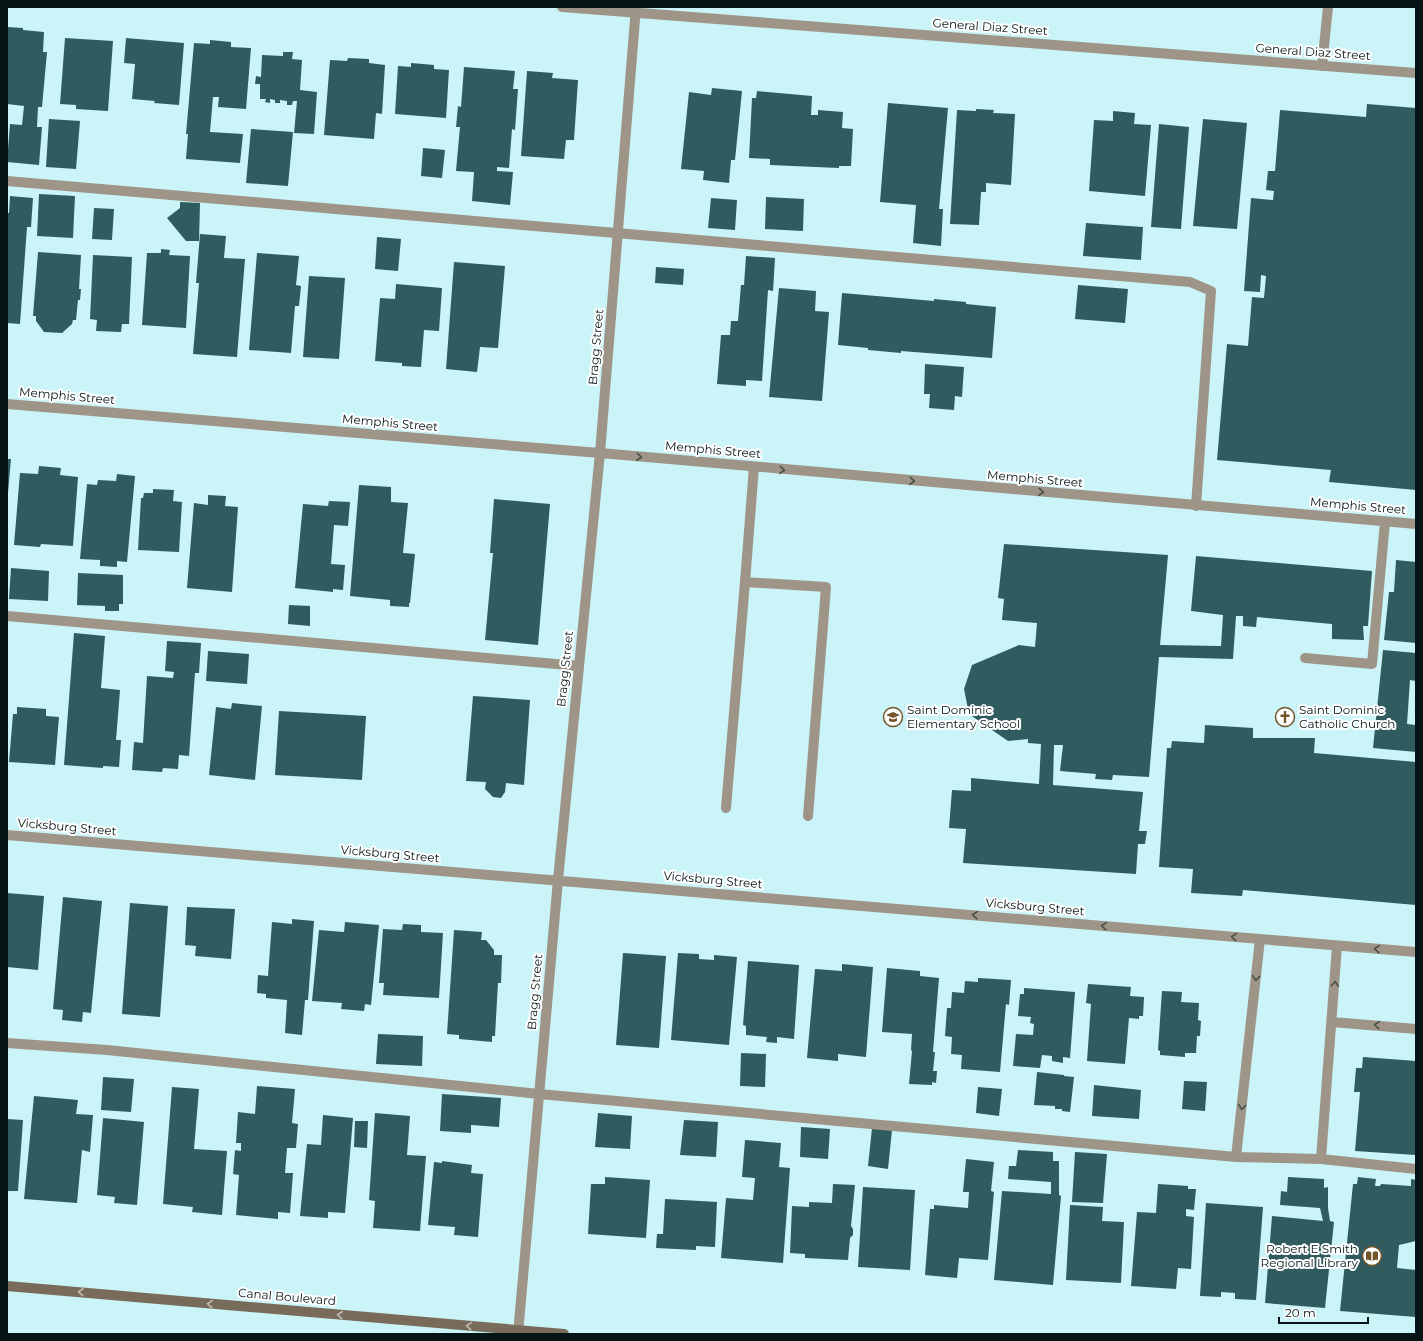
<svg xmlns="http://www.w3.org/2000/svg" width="1423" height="1341" font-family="Montserrat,sans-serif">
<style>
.building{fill:#305c5f}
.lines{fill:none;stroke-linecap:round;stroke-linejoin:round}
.service{stroke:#9e9588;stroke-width:10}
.minor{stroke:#9e9588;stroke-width:10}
.secondary{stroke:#796b59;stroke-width:10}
.oneway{stroke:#4a4f49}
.oneway2{stroke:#c3bcb4}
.labels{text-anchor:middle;stroke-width:4;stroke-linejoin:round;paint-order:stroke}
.street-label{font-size:12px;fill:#051516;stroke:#fff}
.poi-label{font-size:12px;fill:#051516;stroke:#fff;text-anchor:start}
</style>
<rect width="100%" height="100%" fill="#caf4f8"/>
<path class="building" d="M7,27L23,28V30L44,32L43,52H47L42,107H38L37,127H42L39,165L7,162L10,124L22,125L24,106L7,104Z
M65,38L113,41L108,111L76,109V105L60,104Z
M126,38L184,43L179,105L154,103L155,101L132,99L135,64L124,63Z
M210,40L231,42V47L251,48L246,109L218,107L219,97H213L210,132L243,134L240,163L186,159L188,134H186L194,43L210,44Z
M283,52H293L292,59L302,60L300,90L317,92L314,134L294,133L297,101H293L292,105H287V101L280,100V103H275V100L270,99V103L265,102L266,99H260V84H255L256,76L261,77L262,55L283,56Z
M348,58L369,59V63L385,65L382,114L376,113L374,139L324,135L330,60L347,61Z
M411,63L434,65V69L449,70L446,118L395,114L398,66L411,67Z
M464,67L515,71L513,89H518L515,130L512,129L509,168L497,167V171L513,172L510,205L472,201L474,172L456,171L460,127H456L458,106L461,107Z
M527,71L553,73L552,78L578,80L574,140H566L564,159L521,156Z
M712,88L742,91L735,160H731L729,183L703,180L704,171L681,169L689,92L711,95Z
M757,91L812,96L811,115H818V110L843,112L842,128L853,129L851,166H839V168L770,165V159L749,158L752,98H756Z
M888,103L948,108L939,209H943L941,246L913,243L916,205L880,202Z
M1367,104L1416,108V369L1415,382H1416V490L1329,482L1331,470L1217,460L1227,344L1248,346L1252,297L1264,298L1266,276L1261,275L1260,292L1244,291L1251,198L1273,200L1274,191L1266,190L1268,171H1275L1280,110L1366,117Z
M976,109L994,110L993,113L1015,114L1011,185L986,183V192H981L979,225L950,224L957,110L976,111Z
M1113,111L1135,113L1134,124L1151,125L1145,196L1089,191L1094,120L1113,121Z
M49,119L80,121L76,169L46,167Z
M1203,119L1247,123L1237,229L1193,226Z
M1159,124L1189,127L1181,229L1151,227Z
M251,129L293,132L288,186L246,183Z
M423,148L445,150L442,178L421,176Z
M39,194L75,196L73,238L37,236Z
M10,196L33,198L31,227H27L20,324L7,323V213H9Z
M766,197L804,199L803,231L765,229Z
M711,198L737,200L735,230L708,228Z
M180,202L200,203L199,241H186L167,218L180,208Z
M94,208L114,209L112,240L92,239Z
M1086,223L1143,227L1141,260L1083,256Z
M200,234L226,236L224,258L245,259L237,357L193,354L199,283H196Z
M377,237L401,239L398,271L375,269Z
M161,249L170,250L169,255L190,256L186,328L142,325L147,253H161Z
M38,252L81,255L79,289H81L80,300H78L76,320H73L72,324L62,333L44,332L36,321V316H33Z
M257,253L299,256L296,285L301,286L299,306H295L291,353L249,350Z
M93,255L132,257L129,324H122L121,332L96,331L97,320L90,319Z
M746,256L775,258L773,291L768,290L762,381L746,380V386L717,384L721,335H730L731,321H738L741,285H744Z
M454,262L505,266L498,348L480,347L477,372L446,369Z
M656,267L684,269L683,285L655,283Z
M309,276L345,278L339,359L303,357Z
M396,284L442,288L439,331L424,330L421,367L402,366V363L375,361L380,298L395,299Z
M1078,285L1128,289L1125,323L1075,319Z
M779,288L816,291L815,311L829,312L822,401L769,397Z
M842,293L934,301V299L966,302V304L996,307L992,358L901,351V353L868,350V348L838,345Z
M925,364L964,367L962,397L955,396L954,410L929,408L930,394H924Z
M7,459H11L8,493H7Z
M39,466L61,468L60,475L78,477L73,546L41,544L40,547L14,545L20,473L38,474Z
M117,474L135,476L127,562L117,561V567L100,566V560L80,559L87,484L97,485L98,480L116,481Z
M359,485L391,487V502L408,503L403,553L415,554L410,603H409V607L390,606V600L350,596Z
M153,489L174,490L173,501L182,502L179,552L138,550L141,498H143L144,493H153Z
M208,495L226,496L225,506L238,507L232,592L187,588L194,503L208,505Z
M494,499L550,504L538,645L485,640L493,553H490Z
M329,501L350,502L348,526L334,525L331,564L345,565L343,590L333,589V592L295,588L303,504L328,506Z
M1004,544L1168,555L1160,645L1221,646L1223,615L1191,611L1196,556L1372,571L1368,626H1363L1364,640L1332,639V624L1257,617L1256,627L1243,626V616H1236L1233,659L1159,657L1149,777L1113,775L1112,780L1095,779L1096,774L1060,771L1063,745H1054L1053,785L1143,792L1139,831H1147L1145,844H1138L1136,874L963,863L966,829L949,828L952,790L971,791V778L1039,784L1041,744L1028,743V739L1008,741L969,714L964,689L972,665L1019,645L1035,647L1037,623L1002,620L1004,599L998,598Z
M1396,560L1416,562V643L1384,640L1389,592H1394Z
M11,568L49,571L48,601L9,599Z
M78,573L123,575V604H119V611H105V606L77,605Z
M289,605L310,606V626L288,624Z
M74,633L105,636L101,688L120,690L116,740H121L119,767L103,766V768L64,765Z
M167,641L201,643L199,673H195L189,756L179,755L178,769L163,768L162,772L132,770L134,742L143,743L147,676L173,678L174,672L165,671Z
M1383,650L1416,653V681L1410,680L1407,724L1416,725V752L1373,748Z
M208,651L249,654L247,684L206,681Z
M473,696L530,700L524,785L506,783L505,792L501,798L493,797L485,789L486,782L466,781Z
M232,703L262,706L255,780L209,775L216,707L231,709Z
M17,707L46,709V716L59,717L55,765L9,762L13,714H17Z
M279,711L366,716L362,780L275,775Z
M1205,725L1253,728V738H1315L1314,753L1416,762V905L1243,890L1242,896L1191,893L1193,869L1159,867L1167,748H1171L1172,741L1204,743Z
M7,893L44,896L38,970L7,967Z
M63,897L102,901L91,1013L83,1012L82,1022L62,1020L63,1010L53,1009Z
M130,903L168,906L160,1017L122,1014Z
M187,907L235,909L231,959L195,956L196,946L185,945Z
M292,919L314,921L308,1000H305L302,1035L285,1033L287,1000L266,998V994L257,993L258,975L268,976L272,922L292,924Z
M345,922L379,925L371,1005L365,1004L364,1011L341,1009L342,1003L312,1001L319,930L344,932Z
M403,924L421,925V932L443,933L439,998L383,995L384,983H379L383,929L402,930Z
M454,930L482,932L481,940H486L494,950V955H502L501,983H498L495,1036H492V1042L459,1039V1035L447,1034Z
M623,953L666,956L659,1048L616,1045Z
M678,953L699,954V959L714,960V955L737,957L729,1045L671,1040Z
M748,961L799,965L794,1039L777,1037V1043L766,1042L767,1037L746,1035V1026L743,1025Z
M842,964L873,967L866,1057L838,1054V1061L807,1058L815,969L842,971Z
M887,968L920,971V976L939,978L933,1052H935L933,1071H937L936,1083L932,1082V1085L909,1084L912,1051L911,1050L912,1034L882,1032Z
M978,978L1011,980L1009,1005L1006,1004L1000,1072L961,1069L962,1055L951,1054L952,1037L945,1036L947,1008H951L952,992L964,993L965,981L978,982Z
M1088,984L1131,987L1130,996L1144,997L1143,1016H1139V1019L1129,1018L1125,1064L1087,1061L1091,1004L1086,1003Z
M1024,988L1075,992L1070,1058L1063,1057V1063L1052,1061V1056L1042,1055L1040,1068L1013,1066L1016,1034L1033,1035L1034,1024L1030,1023L1031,1017L1018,1016L1020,994H1024Z
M1162,991L1182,992L1181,1002L1199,1003L1198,1020L1201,1021L1200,1036H1197L1196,1053H1185V1057L1160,1055V1051L1158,1050Z
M378,1034L423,1036L422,1066L376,1064Z
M741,1053L766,1054L765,1087L740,1086Z
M1363,1057L1416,1061V1155L1355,1151L1360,1092H1354L1356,1068H1362Z
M1037,1072L1064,1075V1076L1074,1077L1070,1112L1062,1111V1109H1055V1106L1034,1105Z
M103,1077L134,1079L131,1112L101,1110Z
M1184,1081L1207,1082L1205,1111L1182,1109Z
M1094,1085L1141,1090L1139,1119L1092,1116Z
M257,1086L295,1089L292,1123L298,1124L296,1148H287L285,1173H293L290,1213L278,1212V1219L236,1215L239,1175L233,1174L235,1150L241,1151V1143H236L238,1112L255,1114Z
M172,1087L199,1089L194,1149L227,1151L222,1215L192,1212L193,1207L163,1204Z
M978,1087L1002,1089L999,1116L976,1113Z
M442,1094L501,1098L499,1127L471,1125V1133L440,1131Z
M34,1096L78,1100L76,1114L93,1115L90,1152L82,1150L77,1203L24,1199Z
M375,1113L410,1116L407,1155L426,1156L420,1231L373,1228L375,1201L369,1200Z
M598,1113L632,1116L630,1149L595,1147Z
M323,1115L353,1118L345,1213L328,1212V1218L300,1216L307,1144L321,1145Z
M103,1118L144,1122L137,1205L114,1203L115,1197L97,1195Z
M7,1119L23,1120L18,1191H7Z
M684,1120L718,1122L716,1157L680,1155Z
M355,1121H368L367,1148L354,1147Z
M801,1127L830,1129L828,1159L800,1157Z
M872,1128L892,1130L888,1169L868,1166Z
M745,1140L781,1143L779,1167L790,1168L783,1263L721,1258L726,1198L753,1200L755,1178L742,1177Z
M1018,1150L1053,1152V1161H1059V1195L1061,1196L1053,1285L994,1280L1002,1191L1051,1194V1182L1008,1179L1009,1166H1016Z
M1075,1152L1107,1154L1103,1203L1072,1202Z
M966,1159L994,1162L991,1191L994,1192L988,1260L959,1258L957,1278L925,1275L930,1209H934V1205L968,1208L969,1192H963Z
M442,1161L472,1165L471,1173L483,1174L478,1237L454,1235L455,1227L428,1225L434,1162L442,1163Z
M605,1177L650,1180L646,1238L588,1234L591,1184H605Z
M1288,1177L1324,1179V1188L1328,1187V1208L1330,1221L1334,1222L1325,1308L1265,1303L1272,1216L1323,1221L1320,1208L1280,1205L1281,1191L1287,1192Z
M1358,1177L1376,1179L1375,1186H1380L1381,1184L1411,1186V1179L1416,1180V1241L1399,1245L1397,1268L1416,1270V1317L1340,1311L1353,1184H1357Z
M833,1184L855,1185L851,1226L853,1229V1235L850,1238L848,1260L805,1258V1254L790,1253L792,1206L809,1207V1202L832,1203Z
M1158,1184L1188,1186V1189H1196L1194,1210L1186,1209V1216L1194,1217L1191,1269L1178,1268L1176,1289L1131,1286L1137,1212L1156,1213Z
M863,1187L915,1190L910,1270L858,1267Z
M665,1199L717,1202L715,1247L696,1246V1250L656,1248L657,1234H663Z
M1206,1203L1263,1207L1256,1300L1235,1299V1293L1221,1292V1297L1200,1296Z
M1070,1205L1103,1207L1102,1221L1124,1222L1121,1283L1066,1280Z"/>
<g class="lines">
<path class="service" d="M1322,66L1328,7
M7,181L1190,282L1211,291L1196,506
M754,467L745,582L826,587L808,816
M7,616L579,666
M1305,658L1372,664L1385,522
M726,808L745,582
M1337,946L1321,1159L1416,1169
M1332,1022L1416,1029
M7,1043L107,1050L539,1094L1236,1157L1321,1159
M1236,1157L1260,939"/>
<path class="minor" d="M562,7L1416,73
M7,404L600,453L1416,524
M7,835L1416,952
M518,1334L558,880L600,453L636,7"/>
<path class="secondary" d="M7,1286L564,1334"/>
</g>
<defs><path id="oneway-chevron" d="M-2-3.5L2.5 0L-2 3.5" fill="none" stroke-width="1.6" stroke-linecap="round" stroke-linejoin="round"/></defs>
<g class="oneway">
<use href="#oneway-chevron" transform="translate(639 457) rotate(5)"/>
<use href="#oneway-chevron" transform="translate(782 470) rotate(5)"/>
<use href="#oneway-chevron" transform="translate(912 481) rotate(5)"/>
<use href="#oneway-chevron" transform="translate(1041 492) rotate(5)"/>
<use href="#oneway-chevron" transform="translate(975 915) rotate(-175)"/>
<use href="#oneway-chevron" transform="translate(1104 926) rotate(-175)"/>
<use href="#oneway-chevron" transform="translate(1234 937) rotate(-175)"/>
<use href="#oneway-chevron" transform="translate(1377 949) rotate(-175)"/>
<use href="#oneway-chevron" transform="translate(1256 978) rotate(96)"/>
<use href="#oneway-chevron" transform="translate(1335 984) rotate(-86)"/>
<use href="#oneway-chevron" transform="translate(1377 1025) rotate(-175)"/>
<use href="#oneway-chevron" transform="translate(1242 1107) rotate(96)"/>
</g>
<g class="oneway2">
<use href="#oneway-chevron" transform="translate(81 1292) rotate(-175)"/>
<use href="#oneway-chevron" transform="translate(210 1304) rotate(-175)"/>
<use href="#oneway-chevron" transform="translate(340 1315) rotate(-175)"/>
<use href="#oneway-chevron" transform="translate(469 1326) rotate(-175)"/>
</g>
<defs>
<symbol id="school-ring" viewBox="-11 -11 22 22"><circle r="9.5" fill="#fff" stroke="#725529" stroke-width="1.5"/><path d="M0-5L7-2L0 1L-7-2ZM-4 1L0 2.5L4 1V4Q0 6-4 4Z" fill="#725529"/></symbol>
<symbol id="church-ring" viewBox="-11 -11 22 22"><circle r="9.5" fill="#fff" stroke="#725529" stroke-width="1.5"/><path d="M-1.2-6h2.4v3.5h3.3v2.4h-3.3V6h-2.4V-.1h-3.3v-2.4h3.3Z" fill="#725529"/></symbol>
<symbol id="library-ring" viewBox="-11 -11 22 22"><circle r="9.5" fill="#fff" stroke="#725529" stroke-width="1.5"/><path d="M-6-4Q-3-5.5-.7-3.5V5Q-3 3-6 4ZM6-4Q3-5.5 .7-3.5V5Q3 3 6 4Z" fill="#725529"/></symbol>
</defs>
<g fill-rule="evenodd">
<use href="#school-ring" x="882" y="706" width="22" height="22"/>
<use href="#church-ring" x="1274" y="706" width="22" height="22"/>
<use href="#library-ring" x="1361" y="1245" width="22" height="22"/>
</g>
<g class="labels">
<g class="street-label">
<text transform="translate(990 27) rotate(4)" y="4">General Diaz Street</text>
<text transform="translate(1313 52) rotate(4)" y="4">General Diaz Street</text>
<text transform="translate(596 347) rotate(-85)" y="4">Bragg Street</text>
<text transform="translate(67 396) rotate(5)" y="4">Memphis Street</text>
<text transform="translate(390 423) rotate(5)" y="4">Memphis Street</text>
<text transform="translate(713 450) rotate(5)" y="4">Memphis Street</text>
<text transform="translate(1035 479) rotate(5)" y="4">Memphis Street</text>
<text transform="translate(1358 506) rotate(5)" y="4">Memphis Street</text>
<text transform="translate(565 669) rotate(-84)" y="4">Bragg Street</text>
<text transform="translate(67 827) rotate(5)" y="4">Vicksburg Street</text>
<text transform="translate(390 854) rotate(5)" y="4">Vicksburg Street</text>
<text transform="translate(713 880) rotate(5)" y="4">Vicksburg Street</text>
<text transform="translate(1035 907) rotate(5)" y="4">Vicksburg Street</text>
<text transform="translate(535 992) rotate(-85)" y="4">Bragg Street</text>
<text transform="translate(287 1297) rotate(5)" y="4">Canal Boulevard</text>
</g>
<g class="poi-label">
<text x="907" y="714">Saint Dominic<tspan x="907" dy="14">Elementary School</tspan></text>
<text x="1299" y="714">Saint Dominic<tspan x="1299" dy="14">Catholic Church</tspan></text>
<text x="1358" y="1253" text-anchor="end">Robert E Smith<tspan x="1358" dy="14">Regional Library</tspan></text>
</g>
</g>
<rect width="1423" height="1341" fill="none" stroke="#051516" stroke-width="16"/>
<path d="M1279 1317v6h89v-6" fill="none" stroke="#051516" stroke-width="2"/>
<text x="1285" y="1317" font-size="12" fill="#051516" stroke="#ffffff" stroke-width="3" paint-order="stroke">20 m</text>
</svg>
